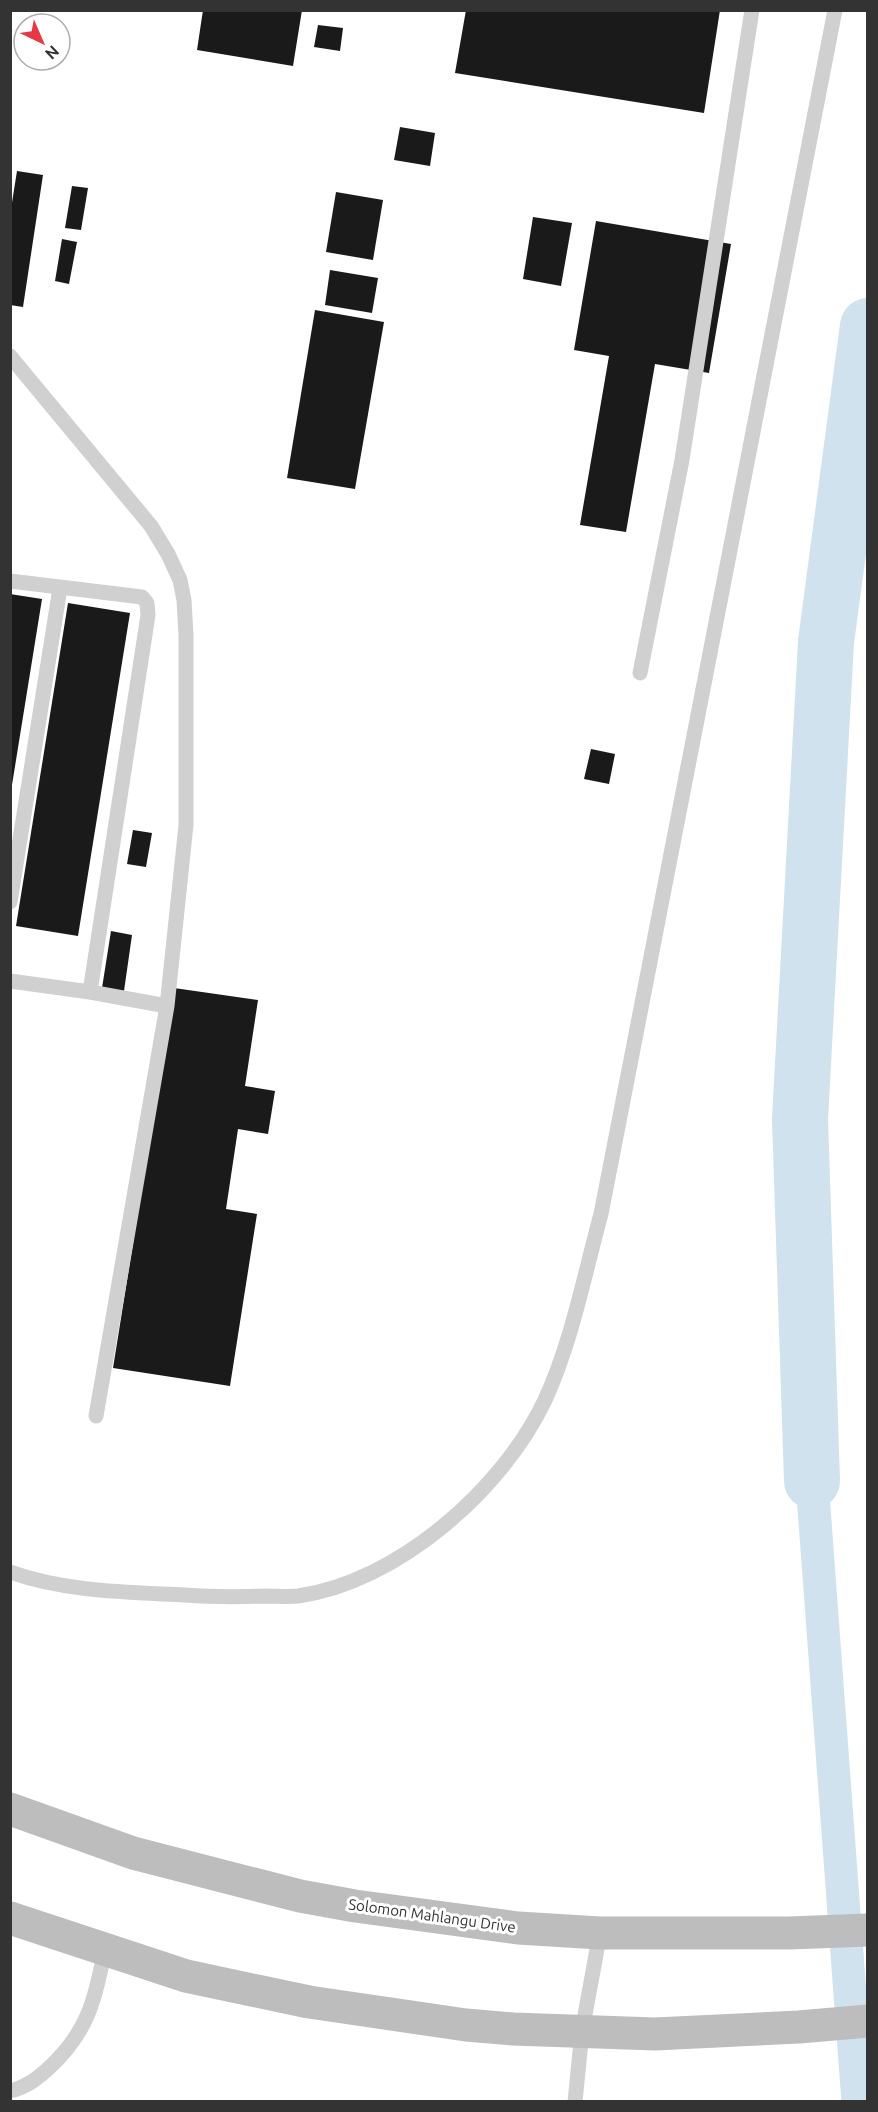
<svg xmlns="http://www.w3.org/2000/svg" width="878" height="2112" font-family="Ubuntu,sans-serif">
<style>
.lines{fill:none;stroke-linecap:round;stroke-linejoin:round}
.canal{stroke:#cfe2ee;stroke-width:33}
.river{stroke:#cfe2ee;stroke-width:56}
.building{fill:#1a1a1a}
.lane{stroke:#d0d0d0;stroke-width:15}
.secondary{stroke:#bdbdbd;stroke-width:33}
.labels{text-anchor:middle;stroke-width:6;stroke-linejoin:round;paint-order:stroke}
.street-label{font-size:15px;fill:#333;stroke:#fff}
</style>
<rect width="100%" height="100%" fill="#fff"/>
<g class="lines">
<path class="canal" d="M812,1481L858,2102"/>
<path class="river" d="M812,1481L800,1119L826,642L868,326"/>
</g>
<path class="building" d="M203,10H302L293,66L197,50Z
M466,10H720L704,113L455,73Z
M318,25L343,28L340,51L314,47Z
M400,127L435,133L430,166L394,160Z
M17,171L43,175L23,307L10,305V215Z
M72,186L88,188L81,230L65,228Z
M336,192L383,200L373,260L326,252Z
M533,217L572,223L561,286L523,279Z
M596,221L731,244L709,373L655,364L626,532L580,525L609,356L574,350Z
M62,239L77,242L69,284L55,281Z
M330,270L378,278L372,313L325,305Z
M315,310L384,322L355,489L287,478Z
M10,594L42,599L12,785L10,784Z
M68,603L130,613L78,936L16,926Z
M591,749L615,754L609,784L584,779Z
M133,830L152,833L146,867L127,864Z
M111,931L132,935L124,991L102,988Z
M174,988L258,1000L245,1086L275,1091L268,1134L238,1129L226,1209L257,1214L230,1386L113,1368Z"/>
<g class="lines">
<path class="lane" d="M10,356L151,526L168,554L180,580L184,600L186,635V825L167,1006L96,1416
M10,581L142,597L147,603L148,615L90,992L10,981
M640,673L682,460L752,10
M10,902L60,588
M90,992L167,1006
M10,1572C67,1592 126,1592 185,1595C212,1597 239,1597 266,1596C277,1596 288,1597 298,1596C398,1582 503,1489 545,1400C572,1341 584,1276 601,1214L835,10
M10,2091C27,2087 38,2078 50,2067C89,2030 94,2001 105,1950
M575,2102L582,2031L600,1933"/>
<path class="secondary" d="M10,1809L133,1853L300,1896L355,1906L518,1928L600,1933H789L868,1930
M10,1918L186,1976L309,2002L466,2025L513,2029L655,2034L799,2027L868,2021"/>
</g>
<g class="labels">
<g class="street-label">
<text transform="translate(432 1916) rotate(8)" y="5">Solomon Mahlangu Drive</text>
</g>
</g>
<rect width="878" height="2112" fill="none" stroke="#333333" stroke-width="24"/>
<g transform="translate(42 42) rotate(136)"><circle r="28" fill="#ffffff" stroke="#adadad" stroke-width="1.5"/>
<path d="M0-4.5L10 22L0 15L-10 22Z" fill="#e63946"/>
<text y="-9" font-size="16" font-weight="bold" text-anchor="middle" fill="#333333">N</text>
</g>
</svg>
